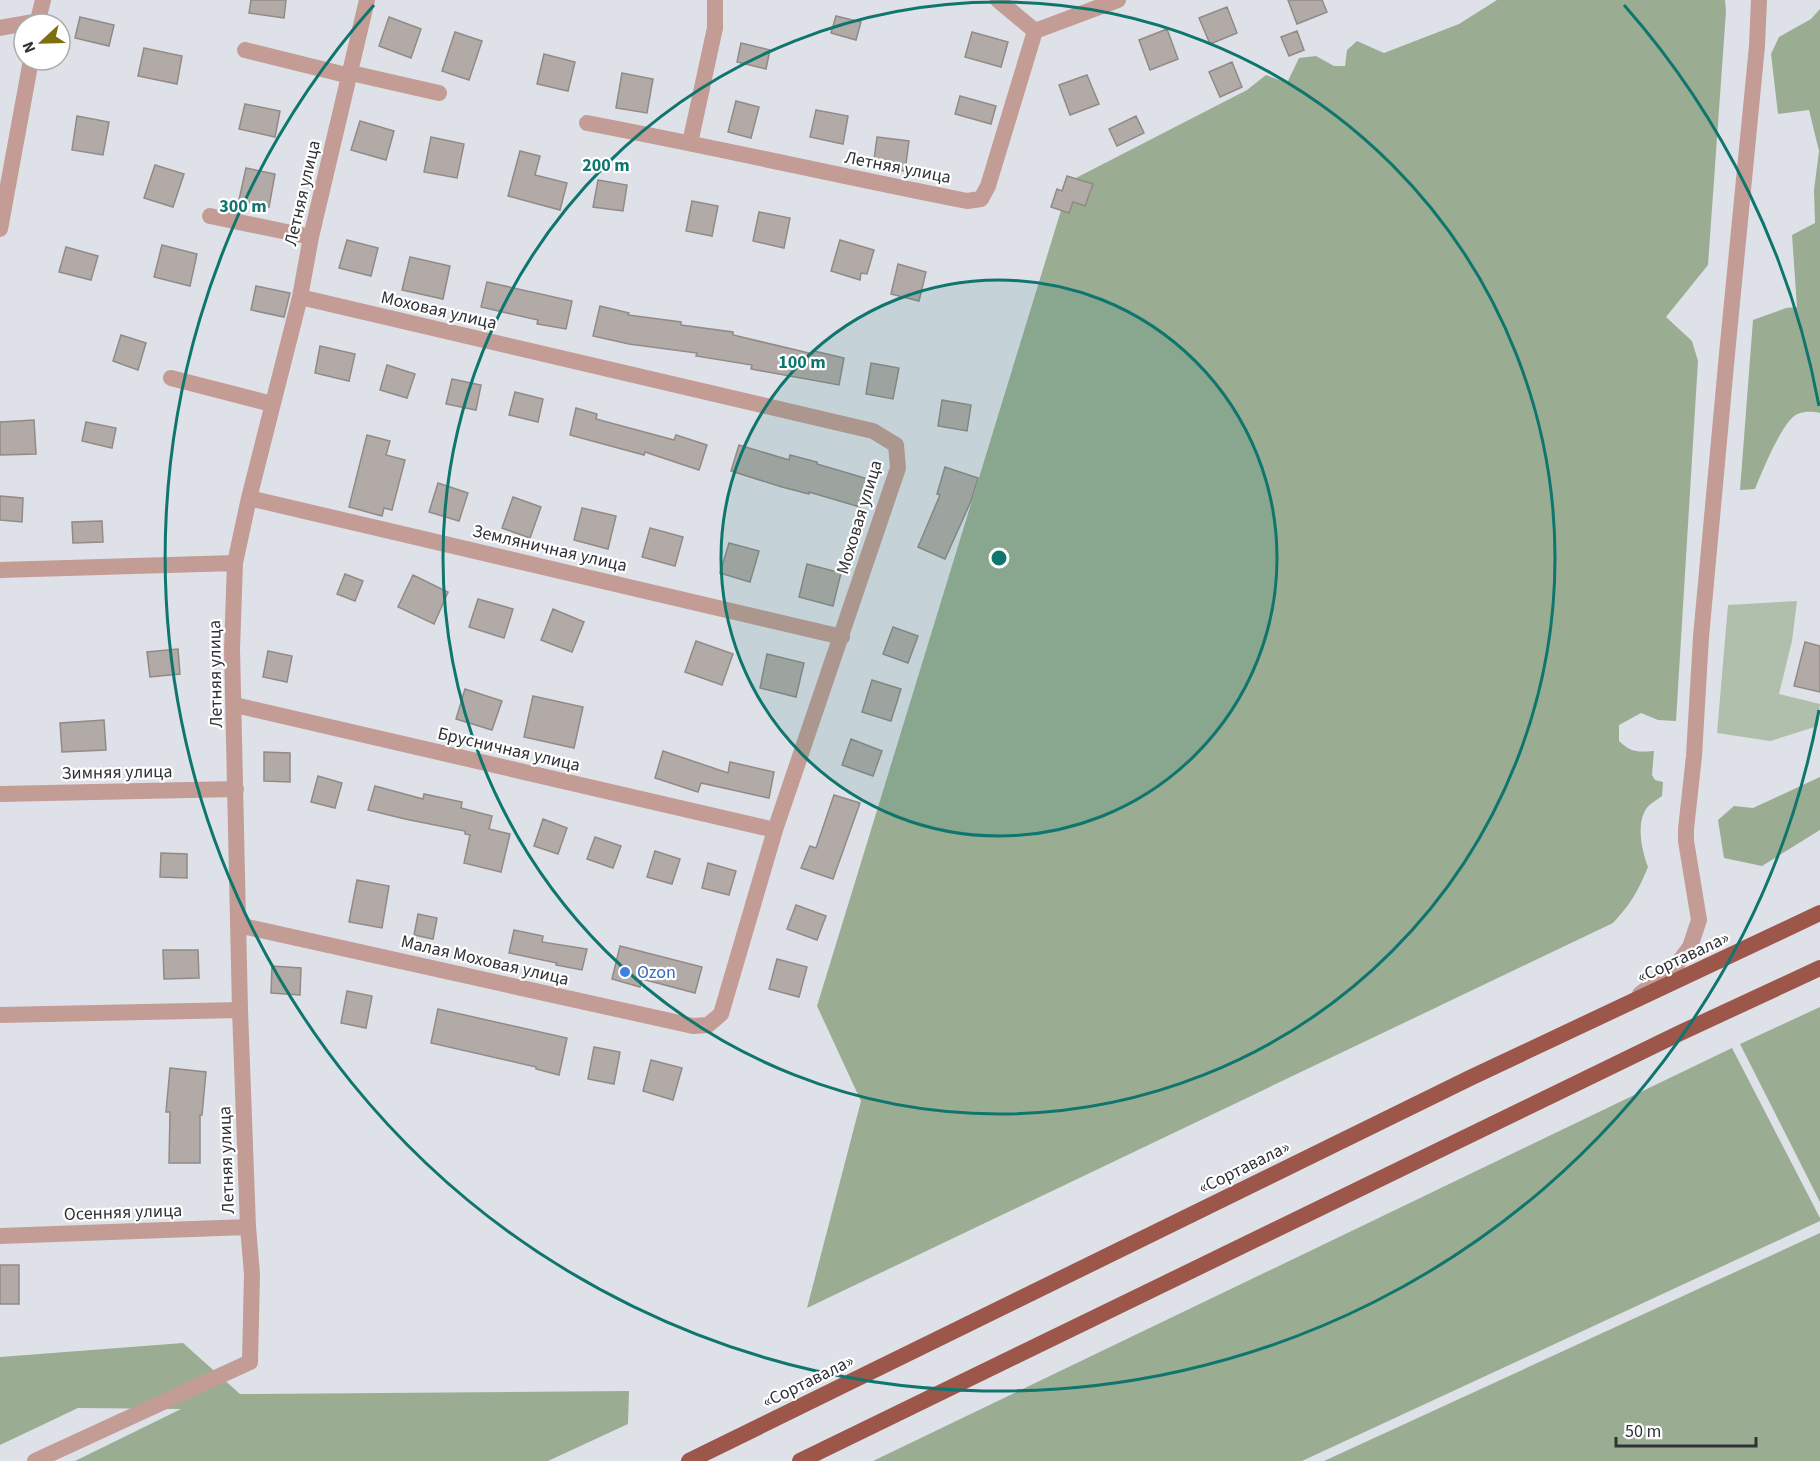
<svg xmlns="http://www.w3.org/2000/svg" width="1820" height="1461" font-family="'Source Sans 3',sans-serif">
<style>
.green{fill:#b0bfab}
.forest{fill:#9aad93}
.building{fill:#b1aaa6;stroke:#918a86;stroke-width:1.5}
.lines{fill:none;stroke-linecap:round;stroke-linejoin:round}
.minor{stroke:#c29c95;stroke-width:16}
.trunk{stroke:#9c564a;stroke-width:16}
.ring{fill:none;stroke:#0f766e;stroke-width:3}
.shop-dot{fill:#3f7fe0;stroke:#fff;stroke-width:2}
.labels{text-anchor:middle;stroke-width:4.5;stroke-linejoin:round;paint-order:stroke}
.street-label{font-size:18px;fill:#313235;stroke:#fff}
.shop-label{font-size:18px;fill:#366cbe;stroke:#fff;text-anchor:start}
.centre{fill:#0f766e;stroke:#fff;stroke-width:3}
.ring-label{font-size:18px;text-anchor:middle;font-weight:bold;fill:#0f766e;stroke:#fff;stroke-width:4.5;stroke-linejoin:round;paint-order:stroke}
</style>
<rect width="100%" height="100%" fill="#dee1e8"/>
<path class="green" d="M1797,601L1792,641L1779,694L1820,704L1818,726L1770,741L1717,733L1728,605Z"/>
<path class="forest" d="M1497,0H1725L1726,11L1708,265L1666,317L1692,341L1698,361L1676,721L1658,720L1641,713L1619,725V741C1632,753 1637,752 1654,751L1652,775L1655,780L1663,782L1662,796C1657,800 1649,804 1646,809C1636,825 1642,851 1648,867C1638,891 1631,904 1613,923L807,1308L861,1101L817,1006L1070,181L1247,90L1266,75L1287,83L1299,58L1316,56L1334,66H1345L1347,50L1357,41L1384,53L1459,24Z
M1820,9V413C1812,411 1799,411 1793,417C1780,428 1762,472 1755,489L1740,490L1753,320L1786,308L1797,307L1792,235L1815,223L1814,190L1819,151L1809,110L1778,114L1771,54L1779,37L1811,19Z
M1820,777V830L1762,866L1724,858L1718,820L1734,806L1753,808Z
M1820,1007V1202L1740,1044Z
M1732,1048L1820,1218V1221L1302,1461H873Z
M1820,1233V1461H1324Z
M183,1343L240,1394L629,1391L628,1424L548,1461H75L181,1409L78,1408L0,1445V1357Z"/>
<path class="building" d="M251,0H286L284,18L249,13Z
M1288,0H1322L1327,12L1297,24Z
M1227,7L1237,33L1210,44L1199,18Z
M836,16L861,22L856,40L831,33Z
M80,17L114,25L109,46L75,38Z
M389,17L421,29L411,58L379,46Z
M1167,29L1178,59L1150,70L1139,40Z
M1297,31L1304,50L1289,56L1281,37Z
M455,32L482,41L469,80L442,71Z
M972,32L1008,42L1001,67L965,57Z
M741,43L770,50L766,69L737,62Z
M144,48L182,56L177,84L138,76Z
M544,54L575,62L568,91L537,84Z
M1232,62L1242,87L1220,97L1209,72Z
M622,73L653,79L647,113L616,108Z
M1087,75L1099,104L1070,115L1059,85Z
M960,96L996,106L991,124L955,114Z
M736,101L759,107L751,138L728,132Z
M245,104L280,111L275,137L239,129Z
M816,110L848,116L843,144L810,137Z
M77,116L109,122L103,155L72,150Z
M1136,116L1144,133L1117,146L1109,129Z
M360,121L394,131L386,160L351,150Z
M431,137L464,144L457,178L424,172Z
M877,137L909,141L905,171L873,167Z
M520,151L540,156L535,175L567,183L560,210L508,196Z
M155,165L184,174L173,207L144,198Z
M246,168L275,174L269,207L239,200Z
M1067,176L1093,184L1085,206L1073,202L1069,213L1051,207L1057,189L1062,191Z
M598,180L627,185L623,211L593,207Z
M692,201L718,206L712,236L686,231Z
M759,212L790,218L784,248L753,241Z
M347,240L378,248L371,276L339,268Z
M840,240L874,250L867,274L861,273L860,280L831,271Z
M162,245L197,254L190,286L154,277Z
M66,247L98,256L91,280L59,272Z
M410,257L450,266L443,299L402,290Z
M898,264L926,272L919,301L891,294Z
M487,282L572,301L566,329L537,324L538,320L481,307Z
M256,286L290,293L284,317L251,310Z
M600,306L629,313L628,315L681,322V325L733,332V335L813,354L814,351L844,358L839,385L751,369L752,365L696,356L697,353L629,344L593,336Z
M121,335L146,343L138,370L113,361Z
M320,346L355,354L349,381L315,373Z
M871,363L899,368L893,399L866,394Z
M387,365L415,374L407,398L380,390Z
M452,379L481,385L476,410L446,404Z
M515,392L543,399L538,422L509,415Z
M942,400L971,405L967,431L938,426Z
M576,408L597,414L596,419L674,440L676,435L707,445L699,470L645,452L644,455L570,435Z
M34,420L36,454L0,455V422Z
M86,422L116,428L112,448L82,441Z
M367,435L390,441L386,455L405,460L392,510L384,508L382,516L349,507Z
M739,445L789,460L790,455L817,462V464L868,479L860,507L809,492V494L782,487L731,471Z
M945,467L978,478L971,501L945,559L918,547L940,495L937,494Z
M438,483L468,493L459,521L429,512Z
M0,496L23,498L22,522L0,520Z
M513,497L541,507L530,538L502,528Z
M582,508L616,516L608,549L574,540Z
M102,521L103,542L73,543L72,522Z
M650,528L683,537L675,566L642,557Z
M729,543L759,551L750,582L720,573Z
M807,564L841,573L833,606L799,597Z
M345,574L363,581L355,601L337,594Z
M413,575L448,592L434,624L398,607Z
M478,599L513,609L504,638L469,627Z
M553,609L584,622L572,652L541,640Z
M893,627L918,636L908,663L883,654Z
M696,641L733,654L722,685L685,672Z
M1805,642L1820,646V692L1794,686Z
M178,649L180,674L150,677L147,652Z
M268,651L292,656L287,682L263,677Z
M767,654L804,663L796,697L760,688Z
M872,680L901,689L891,721L862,712Z
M465,689L502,701L492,730L456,719Z
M533,696L583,707L574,748L524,737Z
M104,720L106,750L62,752L60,723Z
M851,739L882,751L873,776L842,765Z
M663,751L728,773L730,762L774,772L769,798L701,783L698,792L655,778Z
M264,752L290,753V782L264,781Z
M318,776L342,783L335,808L311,802Z
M375,786L423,799L424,794L462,802L461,808L492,816L489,829L510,834L501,872L464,863L470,835L465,834V831L405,819L368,810Z
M834,795L860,803L833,879L801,868L810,846L816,848Z
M543,819L567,828L558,854L534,846Z
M595,837L621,846L613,868L587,859Z
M655,851L680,859L672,884L647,877Z
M161,853L187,854V878L160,877Z
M708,863L736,871L729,895L702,888Z
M357,880L389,886L382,928L349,922Z
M796,905L826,916L817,940L787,929Z
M418,914L437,918L433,939L414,935Z
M514,930L543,936L542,942L587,949L582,970L556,965L557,963L509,953Z
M620,946L702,967L695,993L642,979L640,987L612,979Z
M163,950H198L199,978L164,979Z
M777,959L807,967L799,997L769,989Z
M272,966L301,968L300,995L271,993Z
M347,991L372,996L366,1028L341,1023Z
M438,1009L567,1038L559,1075L536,1069V1067L431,1043Z
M594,1047L620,1052L614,1084L588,1079Z
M651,1060L682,1068L673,1100L643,1091Z
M170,1068L206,1072L202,1115H200V1163H169L170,1112H166Z
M0,1265H19V1304H0Z"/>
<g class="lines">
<path class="minor" d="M998,0L1035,31
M37,24L43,0
M0,28L38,21
M245,50L350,76
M351,73L439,93
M587,123C714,147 840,176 967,201L981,199L988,186L1035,31L1118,0
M690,143L715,28V0
M210,216L311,237
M0,229L31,60
M171,378L272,404
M249,498L842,637
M0,570L235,563
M235,705L775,830
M0,794L236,789
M238,925L693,1026L708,1025L721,1014L775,830L898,468L896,445L873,431L300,297
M1640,994L1675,967L1690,947L1699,920L1686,841V829L1694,756L1701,637L1727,354L1757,46L1759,0
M0,1015L240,1010
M0,1236L248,1227
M35,1461L250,1362L252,1274L248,1227L240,1010L232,649L235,563L249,498L300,297L311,237L367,0"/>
<path class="trunk" d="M689,1461L1472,1077L1820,913
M800,1461L1680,1033L1820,968"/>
</g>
<circle cx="999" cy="558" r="278" fill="#0f766e" fill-opacity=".12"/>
<g class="ring">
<circle cx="999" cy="558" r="278"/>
<circle cx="999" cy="558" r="556"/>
<path d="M1819 710A834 834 0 1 1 374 5M1624 5A834 834 0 0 1 1819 406"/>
</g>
<circle class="shop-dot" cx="625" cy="972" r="6"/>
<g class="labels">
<g class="street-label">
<text transform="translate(898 167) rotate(11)" y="6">Летняя улица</text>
<text transform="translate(302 193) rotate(-77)" y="6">Летняя улица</text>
<text transform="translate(439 310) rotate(13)" y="6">Моховая улица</text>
<text transform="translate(859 517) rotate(-73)" y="6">Моховая улица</text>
<text transform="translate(550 548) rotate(13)" y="6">Земляничная улица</text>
<text transform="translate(215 674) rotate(-91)" y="6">Летняя улица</text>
<text transform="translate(509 749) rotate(13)" y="6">Брусничная улица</text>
<text transform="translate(117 772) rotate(-1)" y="6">Зимняя улица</text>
<text transform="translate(1683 957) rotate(-25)" y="6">«Сортавала»</text>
<text transform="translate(485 960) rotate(13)" y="6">Малая Моховая улица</text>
<text transform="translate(226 1160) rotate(-92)" y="6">Летняя улица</text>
<text transform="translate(1244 1167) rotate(-26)" y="6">«Сортавала»</text>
<text transform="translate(123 1212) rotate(-2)" y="6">Осенняя улица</text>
<text transform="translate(808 1381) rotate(-26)" y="6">«Сортавала»</text>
</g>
<g class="shop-label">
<text x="637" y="978">Ozon</text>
</g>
</g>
<circle cx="999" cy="558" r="9" class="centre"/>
<g class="ring-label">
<text x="606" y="171">200 m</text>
<text x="243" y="212">300 m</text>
<text x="802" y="368">100 m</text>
</g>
<g transform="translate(42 42) rotate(248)"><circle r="28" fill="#ffffff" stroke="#adadae" stroke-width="1.5"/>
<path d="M0-4.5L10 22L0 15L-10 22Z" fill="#7e6f0e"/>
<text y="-9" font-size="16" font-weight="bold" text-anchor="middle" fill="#313235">N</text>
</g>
<path d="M1616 1437v9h140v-9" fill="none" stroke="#313235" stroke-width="3"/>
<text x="1625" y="1437" font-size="18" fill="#313235" stroke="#ffffff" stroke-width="4.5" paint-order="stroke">50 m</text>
</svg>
